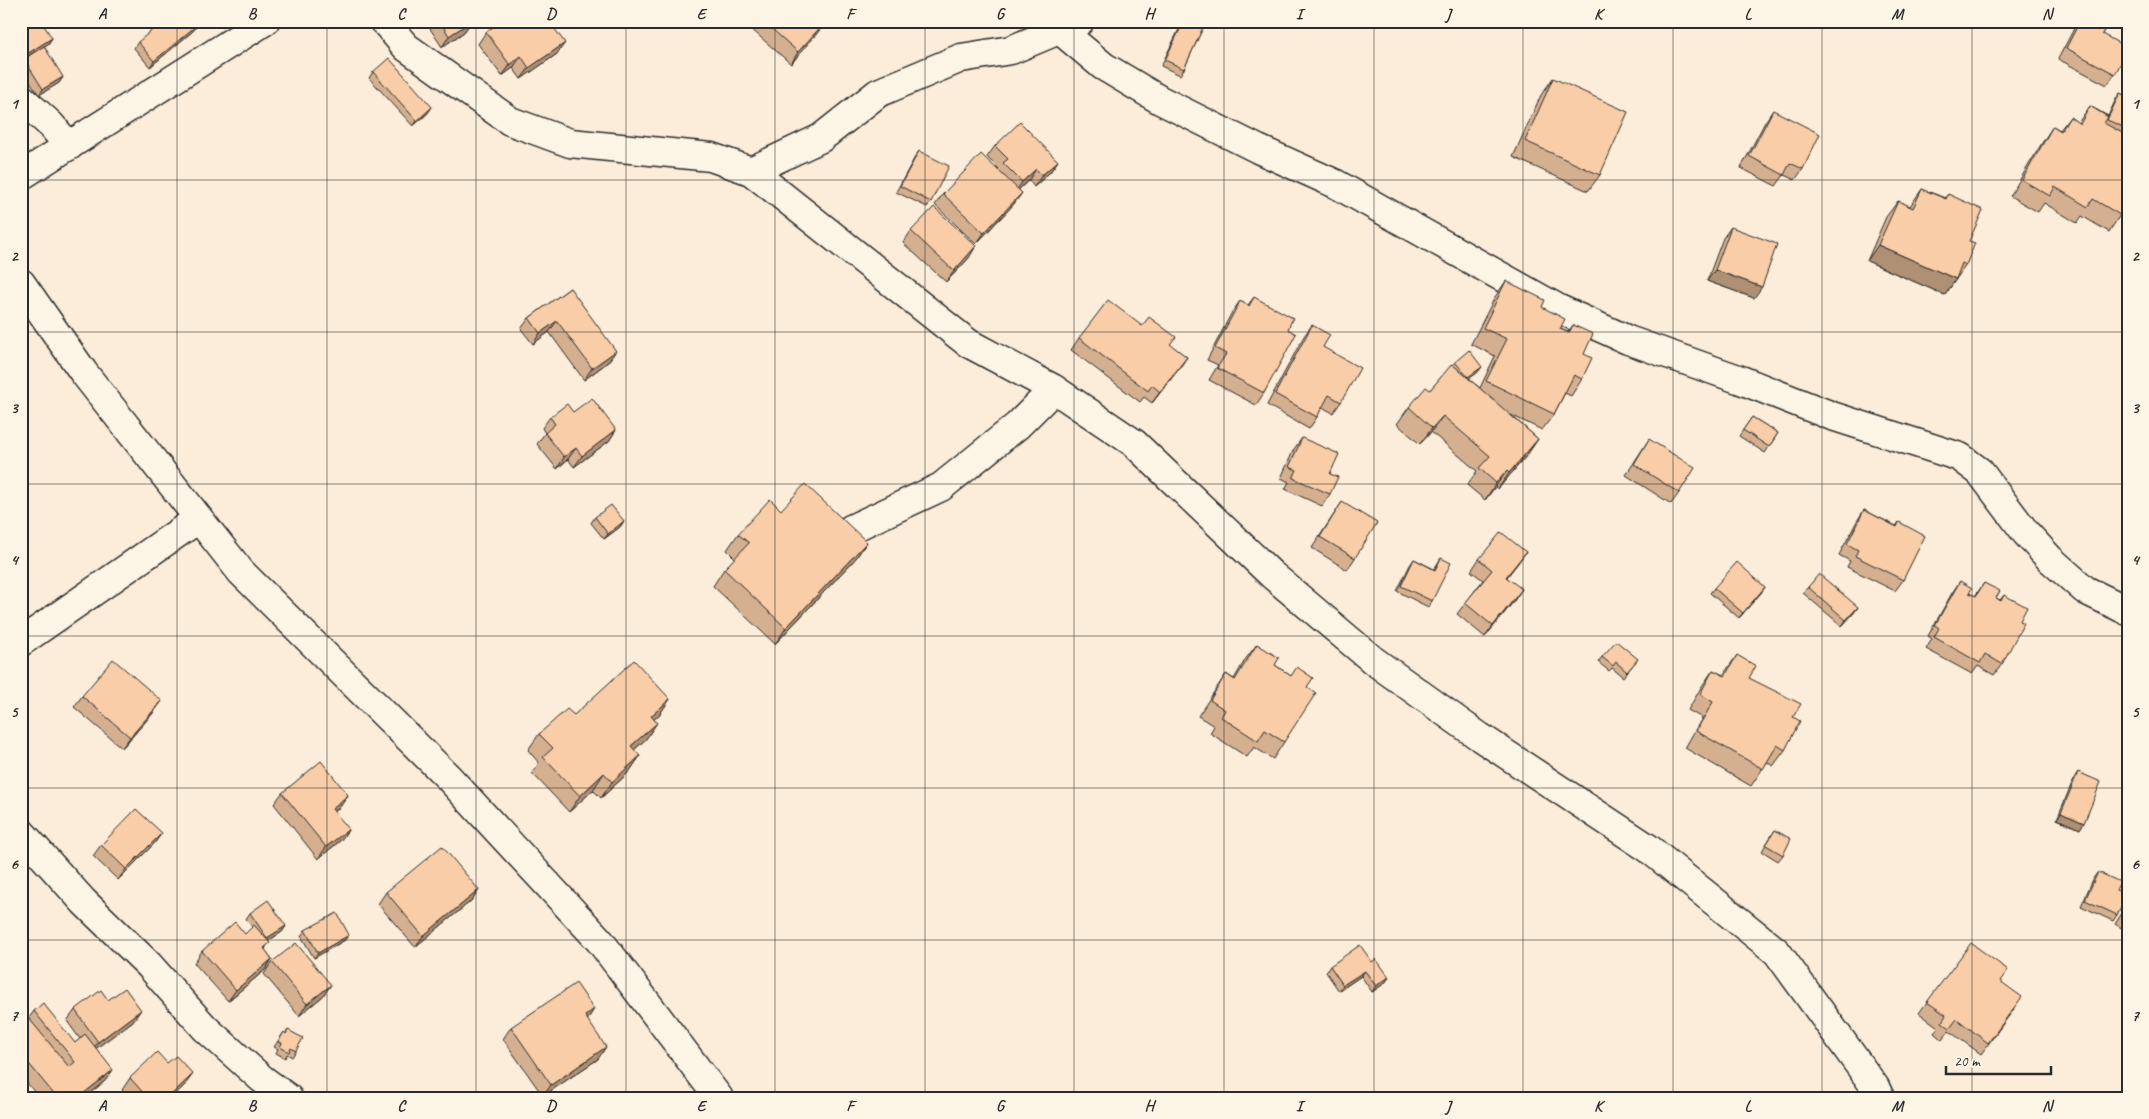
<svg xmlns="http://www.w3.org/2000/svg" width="2149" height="1119" font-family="Caveat,sans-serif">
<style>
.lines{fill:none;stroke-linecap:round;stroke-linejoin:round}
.minor-casing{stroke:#2b2b2b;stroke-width:31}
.tertiary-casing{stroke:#2b2b2b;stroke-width:31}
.minor{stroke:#fcf5e5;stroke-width:28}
.tertiary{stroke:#fcf5e5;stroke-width:28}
.wall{fill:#d5b090;stroke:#2b2b2b}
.shaded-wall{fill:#ae9075;stroke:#2b2b2b}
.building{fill:#f8cda7;stroke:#2b2b2b}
.grid{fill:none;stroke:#2b2b2b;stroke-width:1;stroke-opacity:0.55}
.neatline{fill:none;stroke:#2b2b2b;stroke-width:2}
.grid-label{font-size:16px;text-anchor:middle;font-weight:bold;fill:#2b2b2b}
</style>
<rect width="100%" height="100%" fill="#fbedd9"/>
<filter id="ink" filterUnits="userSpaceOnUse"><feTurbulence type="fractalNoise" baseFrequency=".02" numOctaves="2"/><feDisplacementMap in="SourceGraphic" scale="10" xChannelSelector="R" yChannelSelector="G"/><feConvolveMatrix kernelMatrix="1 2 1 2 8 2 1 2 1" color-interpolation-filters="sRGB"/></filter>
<g filter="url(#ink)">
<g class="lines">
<defs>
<path id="minor" d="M384,21L406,47L510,121L570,143L711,157L751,171L968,343L1054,389L1134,443L1271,574L1374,661L1480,737L1648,848L1777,952L1875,1087L1880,1098
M1060,30L1103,66L1160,100L1258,149L1336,184L1559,309L1628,340L1741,380L1832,416L1960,457L1980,472L2026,533L2050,559L2085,590L2128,611
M21,98L51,125L69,146
M751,171L821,138L878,93L961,58L1011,50L1080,21
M21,283L84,373L241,572L449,778L600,941L719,1098
M851,529L941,487L1017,426L1054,389
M21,642L198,519
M21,832L84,902L149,965L205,1028L262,1079L288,1098"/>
<path id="tertiary" d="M21,176L265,21"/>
</defs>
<use href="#minor" class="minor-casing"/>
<use href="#tertiary" class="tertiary-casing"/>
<use href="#minor" class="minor"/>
<use href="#tertiary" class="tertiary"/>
</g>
<path class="wall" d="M425,21H472L464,32L442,47Z
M489,21H549L557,54L521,79L513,68L502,76L478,44L486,32L491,29L487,24Z
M742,21H826L818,32L791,64Z
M1183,21H1206L1184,69L1180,75L1161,66Z
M2078,21H2109L2102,34L2115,74L2107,85L2058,59Z
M197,25L193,31L150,67L134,48L138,42Z
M21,29L52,38L48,44L23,59L21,57Z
M24,59L63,77L59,83L39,95L21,68V63Z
M373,72L428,113L413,126L369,78Z
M1553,78L1600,175L1588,191L1513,157L1541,95Z
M2120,93L2128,97V202L2120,215L2109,232L2082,216L2077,223L2044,203L2038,212L2010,196L2042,143L2053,126L2060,130L2070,117L2078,123L2090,106L2108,116L2116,99Z
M1773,110L1803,169L1795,180L1784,175L1776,186L1741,168L1765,122Z
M995,146L1058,161L1050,172L1034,187L1029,180L1019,189L1014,204L976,244L935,205L943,194L998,170L999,169L987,157Z
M919,151L931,202L927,207L896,192L915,157Z
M1922,189L1945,198L1948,194L1969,241L1966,265L1945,295L1867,261L1886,217L1898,201L1910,206Z
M1731,227L1754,298L1707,281L1723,238Z
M911,231L969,258L946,282L903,243Z
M1506,281L1542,307L1560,329L1568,332L1573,325L1584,354L1582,379L1571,396L1565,393L1554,414L1542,430L1511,415L1538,439L1527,455L1498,489L1495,487L1485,500L1467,485L1477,471L1431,432L1420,444L1397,424L1409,407L1430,390L1455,362L1478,372L1469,379L1480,388L1495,356L1471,344L1495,297Z
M570,288L608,362L584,380L549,332L533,344L521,329L529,318Z
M1254,297L1288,329L1264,393L1256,405L1209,380L1218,365L1207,360L1232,312L1240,301L1248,305Z
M1312,325L1323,347L1341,402L1333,413L1322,407L1317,417L1309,429L1267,405L1304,336Z
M1142,326L1187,357L1152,403L1144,397L1140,402L1071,350L1079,338Z
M573,412L616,430L609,441L574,467L568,459L557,469L537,444L545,433L542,428L550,417Z
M1752,417L1778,433L1765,453L1739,436Z
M1302,438L1330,494L1322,506L1285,489L1289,482L1281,478L1294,449Z
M1649,439L1679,493L1671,504L1626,475Z
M1342,502L1355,558L1347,570L1312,548Z
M1864,510L1896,526L1899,522L1903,580L1895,591L1847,567L1850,561L1839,555L1857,521Z
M595,517L624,521L620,527L604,539L591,523Z
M738,534L867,542L856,558L775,644L713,586L724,569L735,558L727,550Z
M1526,552L1507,577L1514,601L1485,637L1457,614L1483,580L1471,571L1479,559Z
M1441,558L1432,601L1428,607L1397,591L1410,565L1414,559L1434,569Z
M1960,581L1969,593L1975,596L1984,583L1996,598L2000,600L2004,595L2020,621L2002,664L1994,675L1978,666L1972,674L1926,649L1932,639L1928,636L1952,593Z
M1765,587L1739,618L1710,593L1714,588Z
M1808,587L1858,607L1842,626L1803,593Z
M1257,644L1275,665L1307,687L1284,742L1273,759L1254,747L1247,757L1210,733L1214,726L1198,716L1226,674L1234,679L1245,660Z
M1737,655L1749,678L1793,717L1785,750L1773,766L1767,762L1751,786L1685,748L1702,718L1688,710L1702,686L1713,670L1723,675Z
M1602,657L1638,659L1623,677L1612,668L1609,671L1598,662Z
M82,696L154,712L122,748L74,707Z
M670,699L659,715L654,719L646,739L634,750L640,756L629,772L601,798L593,790L569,812L532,773L539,763L528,750L539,734L574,715Z
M2078,772L2080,829L2057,819L2074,778Z
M282,793L348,795L340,807L334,812L341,840L318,859L274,804Z
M1775,830L1783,855L1778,861L1762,851Z
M154,844L118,880L93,856L101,845Z
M2098,872L2116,890L2117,915L2113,921L2081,906L2094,877Z
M479,890L471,901L415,947L378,904L386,892Z
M2128,904V932L2115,924Z
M250,913L286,926L282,932L268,941L265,950L272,959L265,970L228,1001L194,963L202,951L245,934L252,927L246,919Z
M305,930L345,940L314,958L301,936Z
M272,962L323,996L299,1016L264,974Z
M1372,962L1389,977L1385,983L1372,992L1361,976L1339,991L1326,972L1330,966Z
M2000,981L2014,1009L1981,1054L1949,1031L1942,1040L1934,1033L1938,1027L1919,1013L1927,1002Z
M108,1000L133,1021L96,1048L105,1081L84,1098H39L21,1075V1021L29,1018L34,1011L75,1043L80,1039L67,1021L75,1010Z
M587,1020L598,1059L543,1096L503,1039L511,1027Z
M288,1030L296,1051L292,1057L287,1054L285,1058L276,1053L278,1049L274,1047L284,1032L285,1034Z
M130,1078L185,1085L172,1098H130L122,1090Z"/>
<path class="shaded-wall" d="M472,21L464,32L442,47L449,36Z
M826,21L818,32L791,64L798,52Z
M197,25L193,31L150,67L154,61Z
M52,38L48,44L23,59L27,54Z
M565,43L557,54L521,79L529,68Z
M521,56L513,68L502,76L510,65Z
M63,77L59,83L39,95L43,89Z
M432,107L428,113L413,126L417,121Z
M1058,161L1050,172L1034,187L1042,175Z
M1036,169L1029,180L1014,194L1022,182Z
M1022,193L1014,204L976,244L984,233Z
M1878,245L1956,279L1945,295L1867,261Z
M976,246L969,258L946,282L954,271Z
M1715,270L1762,287L1754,298L1707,281Z
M557,321L549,332L533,344L540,333Z
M616,351L608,362L584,380L592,368Z
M1187,357L1179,369L1152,403L1160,392Z
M1482,367L1478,372L1464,383L1468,377Z
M1443,416L1431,432L1420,444L1432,428Z
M616,430L609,441L574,467L582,456Z
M1538,439L1527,455L1498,489L1509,473Z
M576,448L568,459L557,469L564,457Z
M1507,471L1495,487L1485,500L1496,483Z
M624,521L620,527L604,539L608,534Z
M867,542L856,558L775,644L786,628Z
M1526,552L1518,563L1498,588L1506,577Z
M1765,587L1761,593L1739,618L1743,613Z
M1522,589L1514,601L1485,637L1493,626Z
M1858,607L1854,613L1842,626L1846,620Z
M670,699L659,715L640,732L651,716Z
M162,701L154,712L122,748L130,737Z
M657,723L646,739L620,763L631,746Z
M640,756L629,772L601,798L612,782Z
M604,773L593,790L569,812L580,796Z
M348,795L340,807L324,820L332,809Z
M2061,813L2084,823L2080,829L2057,819Z
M349,829L341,840L318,859L326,847Z
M162,833L154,844L118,880L126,869Z
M479,890L471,901L415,947L423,936Z
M286,926L282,932L263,944L267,938Z
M349,935L345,940L314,958L318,953Z
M272,959L265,970L228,1001L236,990Z
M1365,971L1361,976L1339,991L1343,985Z
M1389,977L1385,983L1372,992L1376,986Z
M331,985L323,996L299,1016L307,1004Z
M594,1009L587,1021L585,1016Z
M141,1010L133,1021L90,1053L98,1042Z
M606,1047L598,1059L543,1096L551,1085Z
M113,1070L105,1081L84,1098H78Z
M193,1074L185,1085L172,1098H168Z"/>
<path class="building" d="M33,21H41L52,38L27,54L21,45V29Z
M163,21H194L197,25L154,61L138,42Z
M440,21H472L449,36Z
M501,21H549L565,43L529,68L521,56L510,65L486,32Z
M763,21H826L798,52Z
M1184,21H1206L1184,69L1165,60Z
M2080,21H2109L2102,34L2128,48V50L2115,74L2066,48Z
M44,46L63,77L43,89L24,59Z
M389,58L432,107L417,121L373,72Z
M1553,78L1628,112L1600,175L1525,141Z
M2120,93L2128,97V129L2107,120Z
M2090,106L2108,117L2104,123L2128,136V202L2120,215L2093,199L2088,207L2055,187L2050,196L2022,180L2053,126L2061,131L2070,117L2080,124Z
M1773,110L1820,134L1803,169L1790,163L1784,175L1749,156Z
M1020,122L1058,161L1042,175L1036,169L1022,182L1003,163L1008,159L995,146Z
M919,151L949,166L931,202L900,186Z
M981,154L1022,193L984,233L943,194Z
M1922,189L1946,199L1948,194L1983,210L1969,241L1975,243L1966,265L1962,263L1956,279L1878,245L1898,201L1913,208Z
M934,207L976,246L954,271L911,231Z
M1731,227L1777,244L1762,287L1715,270Z
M1506,281L1545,300L1542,307L1565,319L1560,329L1569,333L1573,325L1593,334L1584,354L1592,358L1582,379L1574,375L1554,414L1486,381L1507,339L1483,328Z
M570,288L616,351L592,368L557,321L540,333L529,318Z
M1254,297L1293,318L1288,329L1296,334L1264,393L1217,368L1226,354L1215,348L1240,301L1249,306Z
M1108,300L1142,326L1149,317L1176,337L1170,344L1187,357L1160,392L1152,385L1148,391L1079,338Z
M1312,325L1330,335L1323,347L1360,368L1341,402L1329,395L1317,417L1275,394Z
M1469,350L1482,367L1468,377L1455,362Z
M1452,364L1538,439L1509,473L1507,471L1496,483L1479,468L1490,456L1443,416L1432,428L1409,407L1426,387L1430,390Z
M592,398L616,430L582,456L576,448L564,457L545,433L555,424L550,417L567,404L573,412Z
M1752,417L1778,433L1769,447L1743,430Z
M1302,438L1339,454L1330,474L1338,477L1330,494L1293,478L1297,470L1289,467Z
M1649,439L1695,468L1679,493L1634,464Z
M805,484L867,542L786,628L724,569L749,543L738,534L770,499L781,510Z
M1342,502L1377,523L1355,558L1320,537Z
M611,505L624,521L608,534L595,517Z
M1864,510L1897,527L1899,522L1925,536L1903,580L1855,556L1858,550L1847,544Z
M1501,532L1526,552L1506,577L1522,589L1493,626L1465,603L1492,570L1479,559Z
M1441,558L1451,563L1432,601L1401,586L1414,559L1435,570Z
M1737,562L1765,587L1743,613L1714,588Z
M1819,574L1858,607L1846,620L1808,587Z
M1960,581L1972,588L1969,593L1976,596L1984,583L2000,591L1996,598L2001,601L2004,595L2027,607L2020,621L2024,623L2002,664L1985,654L1980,663L1934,637L1939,628L1935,625Z
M1616,641L1638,659L1627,672L1616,662L1613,666L1602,657Z
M1257,644L1279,658L1275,665L1291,676L1297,667L1313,678L1307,687L1316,693L1284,742L1265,730L1258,741L1221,717L1225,710L1210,700L1226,674L1235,680Z
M1737,655L1756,666L1749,678L1801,704L1793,717L1800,721L1785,750L1777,745L1763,769L1696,731L1713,702L1700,694L1713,670L1725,676Z
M113,659L162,701L130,737L82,696Z
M634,660L670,699L651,716L657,723L631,746L640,756L612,782L604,773L580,796L543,757L553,748L539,734L567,709L574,715Z
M321,761L348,795L332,809L349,829L326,847L282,793Z
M2078,772L2101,782L2084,823L2061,813Z
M136,809L162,833L126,869L101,845Z
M1775,830L1791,839L1783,855L1766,845Z
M442,846L479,890L423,936L386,892Z
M2098,872L2120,882L2116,890L2127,894L2117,915L2085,900Z
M268,900L286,926L267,938L250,913Z
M2128,905V915L2123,912Z
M337,913L349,935L318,953L305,930Z
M235,922L245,934L254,925L270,943L264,948L272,959L236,990L202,951Z
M296,943L331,985L307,1004L272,962Z
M1971,943L2008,970L2000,981L2022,997L1988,1043L1957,1019L1950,1028L1942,1022L1946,1015L1927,1002Z
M1360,945L1372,962L1376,959L1389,977L1376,986L1365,971L1343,985L1330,966Z
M576,983L594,1009L585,1016L606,1047L551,1085L511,1027Z
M125,988L141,1010L98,1042L75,1010L101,990L108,1000Z
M43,1003L75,1043L85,1034L113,1070L78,1098H57L21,1054V1021L27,1016L69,1067L75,1062L34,1011Z
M288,1030L303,1038L296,1051L291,1048L289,1052L280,1047L282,1043L278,1042L284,1032L286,1034Z
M157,1052L167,1063L176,1056L193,1074L168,1098H148L130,1078Z"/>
</g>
<path class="grid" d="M177,21V1098M327,21V1098M476,21V1098M626,21V1098M775,21V1098M925,21V1098M1074,21V1098M1224,21V1098M1374,21V1098M1523,21V1098M1673,21V1098M1822,21V1098M1972,21V1098M21,180H2128M21,332H2128M21,484H2128M21,636H2128M21,788H2128M21,940H2128"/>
<rect width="2149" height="1119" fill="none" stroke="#fcf5e5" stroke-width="55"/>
<path d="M1946 1066v8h105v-8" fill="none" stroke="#2b2b2b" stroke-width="2.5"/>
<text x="1954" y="1066" font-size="15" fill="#2b2b2b" stroke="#fcf5e5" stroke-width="4" paint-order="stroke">20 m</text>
<rect x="28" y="28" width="2094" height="1064" class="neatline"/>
<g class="grid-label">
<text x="102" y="19">A</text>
<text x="252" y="19">B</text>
<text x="401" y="19">C</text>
<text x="551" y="19">D</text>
<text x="701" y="19">E</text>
<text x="850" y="19">F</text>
<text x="1000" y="19">G</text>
<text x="1149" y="19">H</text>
<text x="1299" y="19">I</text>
<text x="1448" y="19">J</text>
<text x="1598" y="19">K</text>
<text x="1748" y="19">L</text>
<text x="1897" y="19">M</text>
<text x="2047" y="19">N</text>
<text x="14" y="109">1</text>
<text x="2135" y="109">1</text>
<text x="14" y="261">2</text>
<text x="2135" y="261">2</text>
<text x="14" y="413">3</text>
<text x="2135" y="413">3</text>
<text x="14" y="565">4</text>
<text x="2135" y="565">4</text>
<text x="14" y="717">5</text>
<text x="2135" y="717">5</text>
<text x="14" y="869">6</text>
<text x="2135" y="869">6</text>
<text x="14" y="1021">7</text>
<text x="2135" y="1021">7</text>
<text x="102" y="1111">A</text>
<text x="252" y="1111">B</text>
<text x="401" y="1111">C</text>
<text x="551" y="1111">D</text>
<text x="701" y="1111">E</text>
<text x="850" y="1111">F</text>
<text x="1000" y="1111">G</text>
<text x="1149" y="1111">H</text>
<text x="1299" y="1111">I</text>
<text x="1448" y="1111">J</text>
<text x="1598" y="1111">K</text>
<text x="1748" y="1111">L</text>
<text x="1897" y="1111">M</text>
<text x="2047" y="1111">N</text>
</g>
</svg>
